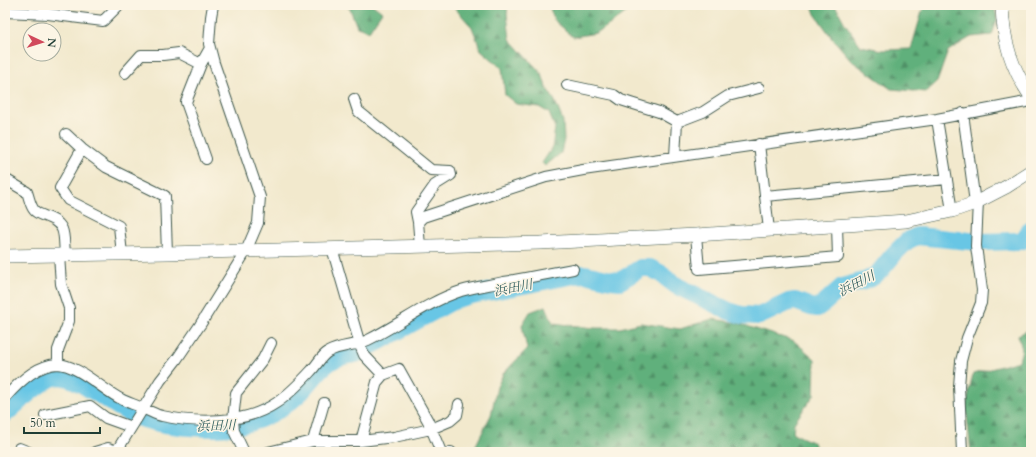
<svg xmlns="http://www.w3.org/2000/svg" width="1036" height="457" font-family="Cardo,'Noto Serif JP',serif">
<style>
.forest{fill:url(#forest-firs);stroke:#407658}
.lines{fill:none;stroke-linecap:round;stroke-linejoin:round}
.river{stroke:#67c6e5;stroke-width:18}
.minor-casing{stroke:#3f574b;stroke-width:12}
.tertiary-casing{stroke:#3f574b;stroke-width:14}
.minor{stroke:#fff;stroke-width:10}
.tertiary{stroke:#fff;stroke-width:13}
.labels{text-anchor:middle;stroke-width:3;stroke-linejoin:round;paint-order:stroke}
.water-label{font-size:13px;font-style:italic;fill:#315f60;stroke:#fcf5e5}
</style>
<defs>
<pattern id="forest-firs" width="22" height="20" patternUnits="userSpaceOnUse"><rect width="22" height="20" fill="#61b07c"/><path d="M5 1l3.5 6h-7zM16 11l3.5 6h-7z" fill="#4f9066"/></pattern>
</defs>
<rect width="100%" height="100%" fill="#fcf5e5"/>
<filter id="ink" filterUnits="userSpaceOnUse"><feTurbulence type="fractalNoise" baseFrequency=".025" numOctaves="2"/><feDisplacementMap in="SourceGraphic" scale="8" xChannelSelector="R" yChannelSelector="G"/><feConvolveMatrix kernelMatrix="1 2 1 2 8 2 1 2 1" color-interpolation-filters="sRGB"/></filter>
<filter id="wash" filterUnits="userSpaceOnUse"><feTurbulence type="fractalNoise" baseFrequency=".012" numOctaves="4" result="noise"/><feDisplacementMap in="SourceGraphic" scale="16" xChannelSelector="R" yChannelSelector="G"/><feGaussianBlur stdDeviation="0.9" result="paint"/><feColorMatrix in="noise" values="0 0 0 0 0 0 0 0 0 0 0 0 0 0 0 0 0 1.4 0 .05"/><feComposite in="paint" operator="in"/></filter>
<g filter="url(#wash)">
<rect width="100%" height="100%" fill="#f2e9cd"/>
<path class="forest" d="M345,5H373L382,12L369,31L357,27L350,9Z
M452,5H508L507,14L510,39L542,74L546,87L555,101L563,121L564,140L561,153L545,166L542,163L552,148L555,128L549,113L539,107L516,104L505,95L502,68L481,50L472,27Z
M549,5H636L612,23L596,33L573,37L554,20Z
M812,5H835L844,22L861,46L883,50L911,49L924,5H994L997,20L992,35L971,37L948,51L937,82L926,92L891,89L852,61L832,38L815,14Z
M546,306L553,323L594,328H620L641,323L680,329L712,319L737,323L794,341L815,359L814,395L794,423L793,433L814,443L818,452H475V447L491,415L497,387L503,374L527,349L522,325L530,312Z
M1031,329V452H971L966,407L973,374L1019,361L1022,349L1018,335Z"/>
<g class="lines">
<path class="river" d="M5,414C17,404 39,382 53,377C67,373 84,386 95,392C109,400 125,413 140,418C162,425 192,428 215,428C246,427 276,416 298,395C311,383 323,361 341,357C345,355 351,355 356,354L456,299L467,296L575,275L585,274L611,280L620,281L641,268H650L660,273L677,286L729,311L742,315L759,316L789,302L795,301L811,307L817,308L823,304L842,287L864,281L873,277L880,271L894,254L907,241L917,236L980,242L1017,241L1023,240L1031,229"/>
</g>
</g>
<g filter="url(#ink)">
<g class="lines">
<defs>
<path id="minor" d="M5,12L48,14L103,21L119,5
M125,73L141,55H163L179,53L201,64
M567,85L614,95L621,100L659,112L677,122L675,156
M354,99L358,111L378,127L431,170L450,171L451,175L435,185L416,212L418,222
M963,113L975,203
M937,119L952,211
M677,122L703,112L728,96L759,88
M66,134L82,149L106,167L165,196L167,253
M759,144L769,230
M82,149L60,188L68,200L119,226L122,254
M206,159L186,102L201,64L210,48
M5,179L27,192C29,197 30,205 34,210C39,217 56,216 62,229C65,236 64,247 65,254
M765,196L947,179
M696,235L699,269L838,257L837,226
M420,246L418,222L423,217L546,177L583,170L937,119L1031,101
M332,248L361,348L364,355L383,375
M58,364V350L69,321V308L61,284L59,255
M5,398C17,384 37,365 57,364C77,364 103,390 121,399C128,403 137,405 144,409C150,411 156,415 162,416C185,421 209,422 232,419C269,414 287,397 311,371C317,365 321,356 328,352C339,345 356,346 368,340C399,325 427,302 461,291C475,287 490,285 504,282C527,278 550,273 573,269
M45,415L90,406L106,418L131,427
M313,441L324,403
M361,441L377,382L383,375L399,369L428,421L441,452
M19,448L29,452
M95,452L108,448L117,451
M116,452L160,381L177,359L200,325L246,251L258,223L260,197L214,63L209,44L211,17L213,5
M244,452L234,431L233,419L236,393L263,359L271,343
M268,452L313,441H361L394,437L431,429L450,421L457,415L459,404
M450,452H451
M962,452L959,386L961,361L967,338L981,303L982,290L976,246L978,201"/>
<path id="tertiary" d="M1002,5C1003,41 1011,67 1031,97
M5,256L167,253L540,243L696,235L906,221L952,211L975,203L1006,187L1031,171"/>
</defs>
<use href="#minor" class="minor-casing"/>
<use href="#tertiary" class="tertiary-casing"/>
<use href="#minor" class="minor"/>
<use href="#tertiary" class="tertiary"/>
</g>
</g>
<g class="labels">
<g class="water-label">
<text transform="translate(856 283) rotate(-27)" y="5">浜田川</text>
<text transform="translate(513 287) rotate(-11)" y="5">浜田川</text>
<text transform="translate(216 425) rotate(-2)" y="5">浜田川</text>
</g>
</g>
<rect width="1036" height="457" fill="none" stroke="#fcf5e5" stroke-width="20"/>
<g transform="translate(42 42) rotate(94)"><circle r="19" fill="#fcf5e5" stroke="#a4ab9e"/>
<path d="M0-3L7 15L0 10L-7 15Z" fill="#d1495b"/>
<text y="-6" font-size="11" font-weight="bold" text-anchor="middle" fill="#1f3d34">N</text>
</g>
<path d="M24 427v6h76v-6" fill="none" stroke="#1f3d34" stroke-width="2"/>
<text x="30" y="427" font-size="12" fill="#1f3d34" stroke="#fcf5e5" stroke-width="3" paint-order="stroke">50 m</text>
</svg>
